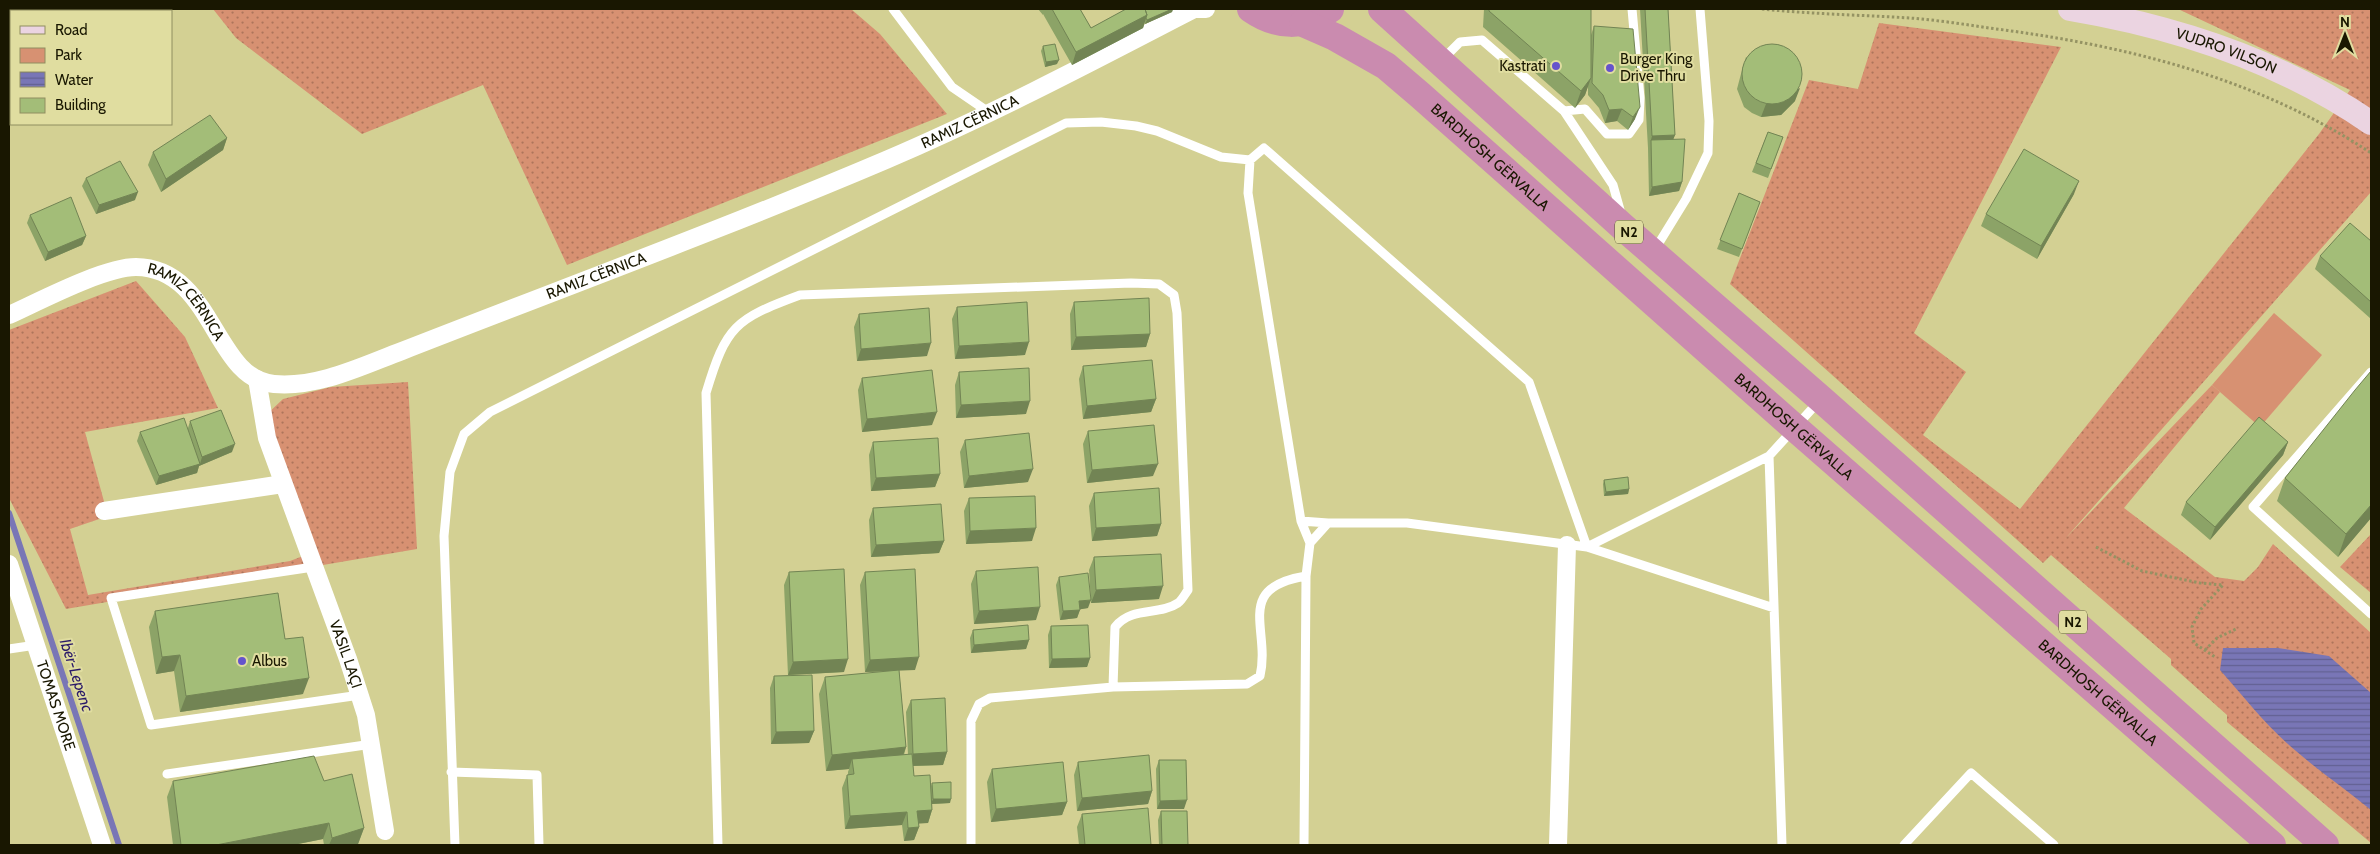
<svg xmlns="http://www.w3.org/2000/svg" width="2380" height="854" font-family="Cabin,sans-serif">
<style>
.grass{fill:url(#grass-dots)}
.park{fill:#d79172}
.water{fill:url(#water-rules)}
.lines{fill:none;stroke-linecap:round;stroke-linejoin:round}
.stream{stroke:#7976b6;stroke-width:6}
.path{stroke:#959363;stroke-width:3;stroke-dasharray:2.5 2.5;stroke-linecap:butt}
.service{stroke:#fff;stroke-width:9}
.minor{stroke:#fff;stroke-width:18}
.secondary{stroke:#ebd4e1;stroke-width:24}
.trunk{stroke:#ca8baf;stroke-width:28}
.wall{fill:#8ca367}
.shaded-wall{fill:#728454}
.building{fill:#a3bd78;stroke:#728454}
.poi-dot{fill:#6553cc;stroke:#e0dda0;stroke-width:2}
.labels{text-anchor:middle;stroke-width:4;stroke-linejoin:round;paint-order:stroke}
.shield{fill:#e0dda0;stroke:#555231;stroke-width:1}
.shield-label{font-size:14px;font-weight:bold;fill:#191701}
.street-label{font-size:15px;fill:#191701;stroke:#e0dda0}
.poi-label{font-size:15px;fill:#191701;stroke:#e0dda0;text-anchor:start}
.water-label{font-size:16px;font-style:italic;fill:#2b1b68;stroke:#e0dda0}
</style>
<defs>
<pattern id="grass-dots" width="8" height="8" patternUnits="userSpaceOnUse" patternTransform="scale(1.25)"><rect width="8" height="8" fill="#d79172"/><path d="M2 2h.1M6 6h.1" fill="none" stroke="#ae755b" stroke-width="1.8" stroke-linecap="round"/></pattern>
<pattern id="water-rules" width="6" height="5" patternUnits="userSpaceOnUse" patternTransform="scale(1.25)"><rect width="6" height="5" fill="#7976b6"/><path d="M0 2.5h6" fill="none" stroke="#626092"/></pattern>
</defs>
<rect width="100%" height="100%" fill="#d3d093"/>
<path class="grass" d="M213,9H851L880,34L947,114L567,265L483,85L362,134L236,38Z
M2178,9H2371V192L2065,539L2212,385L2220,392L2124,508L2215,577L2244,581L2258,567L2273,544L2371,633V843L2227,722V715L2171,665V659L2051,555L2043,563L1730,284L1809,80L1858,89L1879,23L2061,47L1914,333L1966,372L1923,435L2020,509L2319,134L2350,90Z
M136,281L185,337L218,408L85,432L108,516L70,529L88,595L290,561L311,553L264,417L283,399L331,387L408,382L417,549L66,609L9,498V330Z
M2371,534V593L2340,567Z"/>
<path class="park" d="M2274,313L2322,355L2260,427L2212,385Z"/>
<path class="water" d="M2223,648H2278L2329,656L2371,693V810C2347,790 2320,772 2296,751C2268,728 2244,697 2220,670Z"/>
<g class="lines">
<path class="stream" d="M9,513L119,845"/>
<path class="path" d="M1762,9C1811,14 1861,15 1910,18C1936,20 1963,24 1989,28C2124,45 2256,77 2371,153
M2096,547L2142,571L2200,583L2223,585L2201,609L2192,627L2194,643L2215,657
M2205,650L2217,638L2236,629"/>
<path class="service" d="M893,9L952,87L990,113
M1443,59L1460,42L1482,40L1564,111L1613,185L1622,217
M1564,111L1585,109L1607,134H1629L1639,120L1640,98L1632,9
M1250,160L1248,193L1301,521L1310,543
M1654,251L1686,199L1708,153L1709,121L1700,9
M2371,372L2253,507L2371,614
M1769,456L1782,845
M1301,521L1328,523
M1587,547L1769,456L1820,400
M313,567L111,598L151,725L360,695
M9,649L36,645
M451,772L537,775L539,845
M167,774L372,744
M455,845L444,536L450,472L464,434L490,412L1066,123L1101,122L1136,126L1157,131L1221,157L1250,160L1264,148L1529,382L1587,547
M718,845L706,393C726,326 735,319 800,295L1131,283L1159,284L1174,295L1177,313L1188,590C1185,594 1182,600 1178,603C1159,616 1132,606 1115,627L1113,687
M971,845V721L979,704L990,698L1113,687L1247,684L1260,676C1271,629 1233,588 1306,576
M1304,845L1306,576L1310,543L1328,523H1407L1587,547L1774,608
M1904,845L1971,773L2054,845"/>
<g class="minor">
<path id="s1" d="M9,315C40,301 104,267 136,267C214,268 213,379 274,384C318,388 362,366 402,351C563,288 726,228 886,160C991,115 1092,62 1194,9H1206"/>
<path id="s2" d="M257,379L267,438L348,659L366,715L385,831"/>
<path d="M104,511L283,484"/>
<path id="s3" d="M9,564L102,845"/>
<path d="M1558,845L1567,545"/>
</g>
<path class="secondary" id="s4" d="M2070,9C2177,27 2281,61 2371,123"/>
<g class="trunk">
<path d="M1251,9C1277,27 1304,28 1330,9"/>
<path d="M1382,9L1623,227L1821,399L2325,845"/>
<path id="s5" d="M1303,23L1335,37L1386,66L1420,95L1795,428L2272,845"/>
</g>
</g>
<path class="wall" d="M1038,9H1080L1091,28L1126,9H1173L1172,12L1145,24V22L1143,28L1072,65L1043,14V15Z
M1484,9H1591V35L1594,26L1635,119L1628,130L1617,121L1605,123L1599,108L1588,95V86L1585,95L1575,108L1483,27Z
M1640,9H1668L1675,135L1673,139L1682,182L1679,191L1649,196L1648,148Z
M1043,46L1057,64L1045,67L1041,51Z
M1746,57L1795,101L1781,115L1761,117L1752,113L1744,107L1737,89L1742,70Z
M1768,132L1783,137L1768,178L1752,172Z
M227,138L223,150L161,192L148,165L153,152Z
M86,178L135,200L96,214L82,186Z
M1739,193L1760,202L1739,257L1717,249Z
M2074,194L2037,259L1981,226L1986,214Z
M30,215L86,236L82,245L45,261L27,223Z
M2371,241V319L2315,269L2320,256Z
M1074,302L1150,334L1146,347L1071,350L1070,314Z
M957,307L1025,355L955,359L952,319Z
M859,314L927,356L857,361L854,327Z
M1083,366L1156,399L1151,412L1083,419L1079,379Z
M2371,371V518L2338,557L2277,501L2285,478Z
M959,372L1026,414L956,418L955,385Z
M862,378L932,425L862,432L858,390Z
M190,421L232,452L199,466L197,473L156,485L137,441L140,432L188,428Z
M1088,431L1153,476L1087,483L1083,444Z
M965,440L1028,482L964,488L960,452Z
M873,442L940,474L935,487L871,491L869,455Z
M2288,442L2283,455L2210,540L2181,515L2186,502Z
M1604,480L1629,489L1628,494L1604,496L1603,484Z
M1094,493L1161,524L1157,536L1092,541L1089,506Z
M969,498L1032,541L966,544L964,511Z
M873,508L944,541L939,553L871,557L869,520Z
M1094,557L1159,599L1091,603L1089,570Z
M976,571L1036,620L974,624L971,584Z
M789,572L844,672L788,675L784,585Z
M865,572L915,670H899L906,747L904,755H908L906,712L911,700L947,752L943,765L913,766L914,776L931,786L932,783L950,803L932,804V810L928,823H918L919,827L914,840L904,841L902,825L845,829L842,788L847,775H848V772L849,769L826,771L819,694L825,677L896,671L865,672L860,585Z
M1059,577L1088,608L1080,609L1077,618L1060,620L1056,585Z
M155,611L285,639L303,694L180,712L174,671L156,674L149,627Z
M1051,626L1090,658L1087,667L1049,668L1048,635Z
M973,630L1029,640L1026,649L971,653L970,638Z
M774,676L814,731L809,743L771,744L770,688Z
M1159,760L1184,809H1157L1156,769Z
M1078,762L1152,791L1148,804L1077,811L1074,775Z
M992,769L1067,802L1062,815L991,822L987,782Z
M173,781H324L364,828L358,844L355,845H324L323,839L293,845H173L167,797Z
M1161,811L1188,845H1159L1158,820Z
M1082,814L1151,845H1079L1077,827Z"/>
<path class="shaded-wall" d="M1172,9H1173L1172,12L1145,24L1147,20Z
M1147,15L1143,28L1072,65L1076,52Z
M1059,60L1057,64L1045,67L1046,62Z
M1591,78L1585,95L1575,108L1581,91Z
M1800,88L1795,101L1781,115L1761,117L1766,104Z
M1640,107L1635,119L1628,130L1633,117Z
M1622,109L1617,121L1605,123L1609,110Z
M1675,135L1670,148L1651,140L1652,136Z
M227,138L223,150L161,192L166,179Z
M2079,181L2074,194L2037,259L2041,246Z
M1682,182L1679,191L1649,196L1652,187Z
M138,192L135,200L96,214L99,205Z
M86,236L82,245L45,261L48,252Z
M1150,334L1146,347L1071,350L1076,337Z
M1029,342L1025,355L955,359L959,346Z
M931,343L927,356L857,361L861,349Z
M1156,399L1151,412L1083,419L1087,406Z
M1030,401L1026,414L956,418L961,405Z
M937,412L932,425L862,432L867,419Z
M2288,442L2283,455L2210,540L2215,527Z
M235,444L232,452L199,466L197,473L156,485L159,476L200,464L202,457Z
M1158,464L1153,476L1087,483L1092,470Z
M1033,469L1028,482L964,488L969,476Z
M940,474L935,487L871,491L876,478Z
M1629,489L1628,494L1604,496L1606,492Z
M2371,505V518L2338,557L2346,534Z
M1161,524L1157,536L1092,541L1096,528Z
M1036,528L1032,541L966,544L970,531Z
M944,541L939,553L871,557L876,545Z
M1163,586L1159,599L1091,603L1096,590Z
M1091,600L1088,608L1076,610L1079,601Z
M1040,607L1036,620L974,624L979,611Z
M1080,610L1077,618L1060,620L1063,611Z
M1029,640L1026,649L971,653L974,645Z
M180,655L174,671L156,674L162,657Z
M919,657L915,670L865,672L870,660Z
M1090,658L1087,667L1049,668L1052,659Z
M848,659L844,672L788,675L793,662Z
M309,678L303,694L180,712L186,696Z
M814,731L809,743L771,744L776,732Z
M906,747L900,764L852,759L849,769L826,771L832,755Z
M947,752L943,765L909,766L913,754Z
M1152,791L1148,804L1077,811L1082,798Z
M933,799H951L950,803L931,804Z
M1187,800L1184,809H1157L1160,801Z
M1067,802L1062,815L991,822L996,809Z
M932,810L928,823L913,824L917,811Z
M907,812L902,825L845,829L850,816Z
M329,823L323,839L293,845H216Z
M919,827L914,840L904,841L908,828Z
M364,828L358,844L355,845H329L332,838Z"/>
<path class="building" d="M1052,9H1080L1091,28L1126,9H1145L1147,15L1076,52Z
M1145,9H1172L1147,20L1146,18L1147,15Z
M1489,9H1591V78L1581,91L1489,11Z
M1645,9H1668L1675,135L1652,136Z
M1594,26L1633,29L1640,107L1633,117L1622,109L1609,110L1603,95L1592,83Z
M1742 74a30 30 0 1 1 60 0a30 30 0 1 1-60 0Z
M1055,44L1059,60L1046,62L1043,46Z
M210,115L227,138L166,179L153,152Z
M1768,132L1783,137L1771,169L1756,163Z
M1685,139L1682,182L1652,187L1651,140Z
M2024,149L2079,181L2041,246L1986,214Z
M120,161L138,192L99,205L86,178Z
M1739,193L1760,202L1742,249L1720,240Z
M71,197L86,236L48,252L30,215Z
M2350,223L2371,241V302L2320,256Z
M1149,298L1150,334L1076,337L1074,302Z
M1027,302L1029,342L959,346L957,307Z
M929,308L931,343L861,349L859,314Z
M1152,360L1156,399L1087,406L1083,366Z
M1029,368L1030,401L961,405L959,372Z
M932,370L937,412L867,419L862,378Z
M2371,371V505L2346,534L2285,478L2355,390Z
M221,410L235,444L202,457L190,421Z
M2259,417L2288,442L2215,527L2186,502Z
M184,418L200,464L159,476L140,432Z
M1154,425L1158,464L1092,470L1088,431Z
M1029,433L1033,469L969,476L965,440Z
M938,438L940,474L876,478L873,442Z
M1628,477L1629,489L1606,492L1604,480Z
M1159,488L1161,524L1096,528L1094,493Z
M1035,496L1036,528L970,531L969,498Z
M941,504L944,541L876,545L873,508Z
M1161,554L1163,586L1096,590L1094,557Z
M1038,567L1040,607L979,611L976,571Z
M844,569L848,659L793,662L789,572Z
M915,569L919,657L870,660L865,572Z
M1088,573L1091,600L1079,601L1080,610L1063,611L1059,577Z
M278,593L285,639L303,637L309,678L186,696L180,655L162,657L155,611Z
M1028,625L1029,640L974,645L973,630Z
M1088,625L1090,658L1052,659L1051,626Z
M899,670L906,747L832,755L825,677Z
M812,675L814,731L776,732L774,676Z
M945,698L947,752L913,754L911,700Z
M912,754L914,776L930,775L932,810L917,811L919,827L908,828L907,812L850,816L847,775L854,774L852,759Z
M1149,755L1152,791L1082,798L1078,762Z
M314,756L324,781L352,774L364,828L332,838L329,823L216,845H181L173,781Z
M1159,760H1186L1187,800L1160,801Z
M1063,762L1067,802L996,809L992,769Z
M951,782V799H933L932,783Z
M1148,808L1151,845H1085L1082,814Z
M1161,811H1187L1188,845H1162Z"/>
<g class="poi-dot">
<circle cx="1556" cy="66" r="5"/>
<circle cx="1610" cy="68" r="5"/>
<circle cx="242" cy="661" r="5"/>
</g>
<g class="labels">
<g class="shield">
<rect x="1615" y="220.5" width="28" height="23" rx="4"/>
<rect x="2059" y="610.5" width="28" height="23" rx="4"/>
</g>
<g class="shield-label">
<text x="1629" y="237">N2</text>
<text x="2073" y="627">N2</text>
</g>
<g class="street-label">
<text dy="5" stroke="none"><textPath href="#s4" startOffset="162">VUDRO VILSON</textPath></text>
<text dy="5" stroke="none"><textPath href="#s1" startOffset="1072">RAMIZ CËRNICA</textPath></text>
<text dy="5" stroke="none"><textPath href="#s5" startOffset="232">BARDHOSH GËRVALLA</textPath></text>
<text dy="5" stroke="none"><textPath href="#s1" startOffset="668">RAMIZ CËRNICA</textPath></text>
<text dy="5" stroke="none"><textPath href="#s1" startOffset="201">RAMIZ CËRNICA</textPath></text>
<text dy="5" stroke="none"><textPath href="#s5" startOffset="638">BARDHOSH GËRVALLA</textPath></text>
<text dy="5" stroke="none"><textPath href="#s2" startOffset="290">VASIL LAÇI</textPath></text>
<text dy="5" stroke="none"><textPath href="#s5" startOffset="1042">BARDHOSH GËRVALLA</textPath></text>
<text dy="5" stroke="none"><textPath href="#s3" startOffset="149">TOMAS MORE</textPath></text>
</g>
<g class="poi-label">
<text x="1620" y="64">Burger King<tspan x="1620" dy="17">Drive Thru</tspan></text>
<text x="1546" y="71" text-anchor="end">Kastrati</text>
<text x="252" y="666">Albus</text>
</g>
<g class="water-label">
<text transform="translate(77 675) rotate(72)" y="6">Ibër-Lepenc</text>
</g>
</g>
<rect width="2380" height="854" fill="none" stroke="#191701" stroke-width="20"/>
<rect x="10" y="10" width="162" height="115" fill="#e0dda0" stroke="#908e60"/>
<rect x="20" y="26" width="25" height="8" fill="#ebd4e1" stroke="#908e60"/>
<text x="55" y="35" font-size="15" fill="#191701">Road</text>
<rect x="20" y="48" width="25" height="15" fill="#d79172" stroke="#908e60"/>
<text x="55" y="60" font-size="15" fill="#191701">Park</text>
<rect x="20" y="72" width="25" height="15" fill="url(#water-rules)" stroke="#908e60"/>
<text x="55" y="85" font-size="15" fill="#191701">Water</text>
<rect x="20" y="98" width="25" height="15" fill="#a3bd78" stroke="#908e60"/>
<text x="55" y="110" font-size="15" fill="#191701">Building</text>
<g transform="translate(2345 35)" stroke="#e0dda0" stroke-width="4" paint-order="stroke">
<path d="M0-4L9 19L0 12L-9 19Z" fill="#191701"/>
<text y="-8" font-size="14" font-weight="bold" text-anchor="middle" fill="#191701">N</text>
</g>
</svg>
